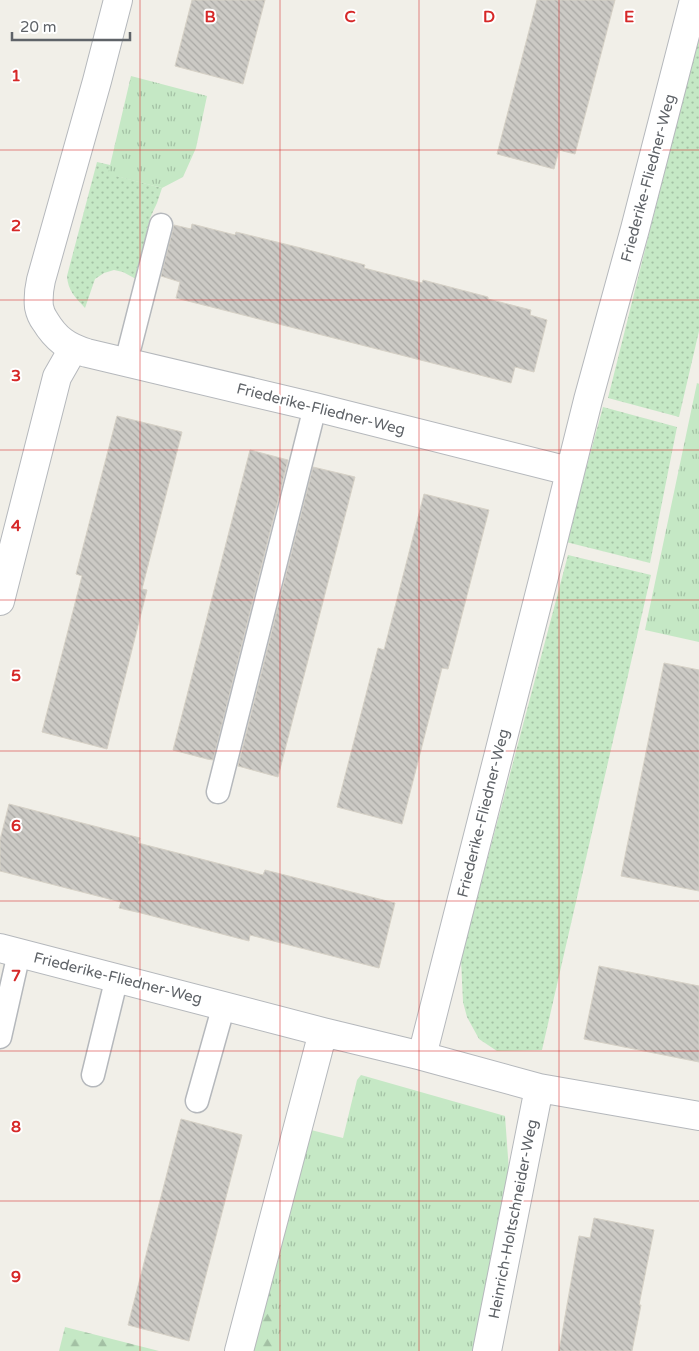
<svg xmlns="http://www.w3.org/2000/svg" width="699" height="1351" font-family="'Varela Round',sans-serif">
<style>
.grass{fill:url(#grass-dots)}
.forest{fill:url(#forest-firs)}
.park{fill:url(#park-tufts)}
.building{fill:url(#building-back-hatch);stroke:#d6d1c6}
.lines{fill:none;stroke-linecap:round;stroke-linejoin:round}
.service-casing{stroke:#b5b8bc;stroke-width:25}
.minor-casing{stroke:#b5b8bc;stroke-width:30}
.service{stroke:#fff;stroke-width:22}
.minor{stroke:#fff;stroke-width:28}
.grid{fill:none;stroke:#d62828;stroke-width:1;stroke-opacity:0.55}
.labels{text-anchor:middle;stroke-width:4;stroke-linejoin:round;paint-order:stroke}
.street-label{font-size:15px;fill:#5f6368;stroke:#fff}
.grid-label{font-size:16px;text-anchor:middle;font-weight:bold;fill:#d62828;stroke:#fff;stroke-width:4;stroke-linejoin:round;paint-order:stroke}
</style>
<defs>
<pattern id="grass-dots" width="8" height="8" patternUnits="userSpaceOnUse" patternTransform="scale(1.25)"><rect width="8" height="8" fill="#c5e8c5"/><path d="M2 2h.1M6 6h.1" fill="none" stroke="#a3c0a4" stroke-width="1.8" stroke-linecap="round"/></pattern>
<pattern id="forest-firs" width="22" height="20" patternUnits="userSpaceOnUse" patternTransform="scale(1.25)"><rect width="22" height="20" fill="#c5e8c5"/><path d="M5 1l3.5 6h-7zM16 11l3.5 6h-7z" fill="#a3c0a4"/></pattern>
<pattern id="park-tufts" width="24" height="20" patternUnits="userSpaceOnUse" patternTransform="scale(1.25)"><rect width="24" height="20" fill="#c5e8c5"/><path d="M3 7l-1-3M5 7V3M7 7l1-3M15 17l-1-3M17 17v-4M19 17l1-3" fill="none" stroke="#a3c0a4"/></pattern>
<pattern id="building-back-hatch" width="6" height="6" patternUnits="userSpaceOnUse" patternTransform="scale(1.25)"><rect width="6" height="6" fill="#cccac5"/><path d="M-1 5l2 2M0 0l6 6M5-1l2 2" fill="none" stroke="#a9a8a4"/></pattern>
</defs>
<rect width="100%" height="100%" fill="#f1efe8"/>
<path class="grass" d="M699,34V331L679,417L608,398Z
M97,162L119,167L117,176L162,188L157,203L150,218L136,279L123,272L114,270L104,273L95,279L85,308C75,297 68,291 67,276Z
M603,407L677,427L650,563L566,542Z
M568,555L651,575L542,1050L497,1051L479,1039L467,1017L463,1002L461,959Z"/>
<path class="forest" d="M270,1263L297,1351H246Z
M65,1327L159,1351H59Z"/>
<path class="park" d="M131,76L207,96L196,148L183,177L162,188L108,174Z
M697,383L699,384V642L645,630Z
M361,1075L505,1116L510,1185L476,1351H273L270,1263L303,1128L343,1138L357,1080Z"/>
<path class="building" d="M192,0H265L243,84L175,66Z
M537,0H615L575,154L559,150L554,169L497,154Z
M192,224L235,235L236,232L301,248L365,265L364,268L422,283L423,280L488,297V299L531,310L530,315L547,320L534,372L515,367L511,383L176,298L180,282L161,276L174,225L191,229Z
M117,416L182,432L142,589L147,590L107,749L42,732L82,576L76,574Z
M250,450L288,460L213,760L207,759L173,750Z
M313,467L355,477L278,777L238,766Z
M424,494L489,510L448,669L442,668L402,824L337,807L378,648L384,650Z
M664,663L699,670V891L621,876Z
M9,804L140,838L138,843L201,859L263,875L265,870L395,903L379,968L250,935L249,941L141,913L119,908L121,902L0,871V840Z
M599,966L699,986V1062L584,1039Z
M181,1119L242,1135L189,1341L128,1325Z
M594,1218L654,1230L639,1305H641L632,1351H559L579,1236L590,1238Z"/>
<g class="lines">
<defs>
<path id="service" d="M126,362L161,225
M218,792L315,407
M0,1037L19,953
M93,1075L117,977
M197,1101L224,1005"/>
<path id="minor" d="M118,0L97,81L41,280C39,289 38,298 39,307C40,312 42,317 45,321C56,339 67,347 87,353L315,407L569,471
M0,601L57,377L73,349
M0,948L323,1032L422,1056L551,549L588,400L635,229L694,0
M422,1056L539,1088L699,1116
M239,1351L323,1032
M487,1351L539,1088"/>
</defs>
<use href="#service" class="service-casing"/>
<use href="#minor" class="minor-casing"/>
<use href="#service" class="service"/>
<use href="#minor" class="minor"/>
</g>
<path class="grid" d="M140,0V1351M280,0V1351M419,0V1351M559,0V1351M0,150H699M0,300H699M0,450H699M0,600H699M0,751H699M0,901H699M0,1051H699M0,1201H699"/>
<g class="labels">
<g class="street-label">
<text transform="translate(648 178) rotate(-75)" y="5">Friederike-Fliedner-Weg</text>
<text transform="translate(321 409) rotate(14)" y="5">Friederike-Fliedner-Weg</text>
<text transform="translate(483 813) rotate(-76)" y="5">Friederike-Fliedner-Weg</text>
<text transform="translate(118 978) rotate(14)" y="5">Friederike-Fliedner-Weg</text>
<text transform="translate(513 1219) rotate(-79)" y="5">Heinrich-Holtschneider-Weg</text>
</g>
</g>
<g class="grid-label">
<text x="210" y="22">B</text>
<text x="350" y="22">C</text>
<text x="489" y="22">D</text>
<text x="629" y="22">E</text>
<text x="16" y="81">1</text>
<text x="16" y="231">2</text>
<text x="16" y="381">3</text>
<text x="16" y="531">4</text>
<text x="16" y="681">5</text>
<text x="16" y="831">6</text>
<text x="16" y="981">7</text>
<text x="16" y="1132">8</text>
<text x="16" y="1282">9</text>
</g>
<path d="M12 32v8h118v-8" fill="none" stroke="#5f6368" stroke-width="2.5"/>
<text x="20" y="32" font-size="15" fill="#5f6368" stroke="#ffffff" stroke-width="4" paint-order="stroke">20 m</text>
</svg>
